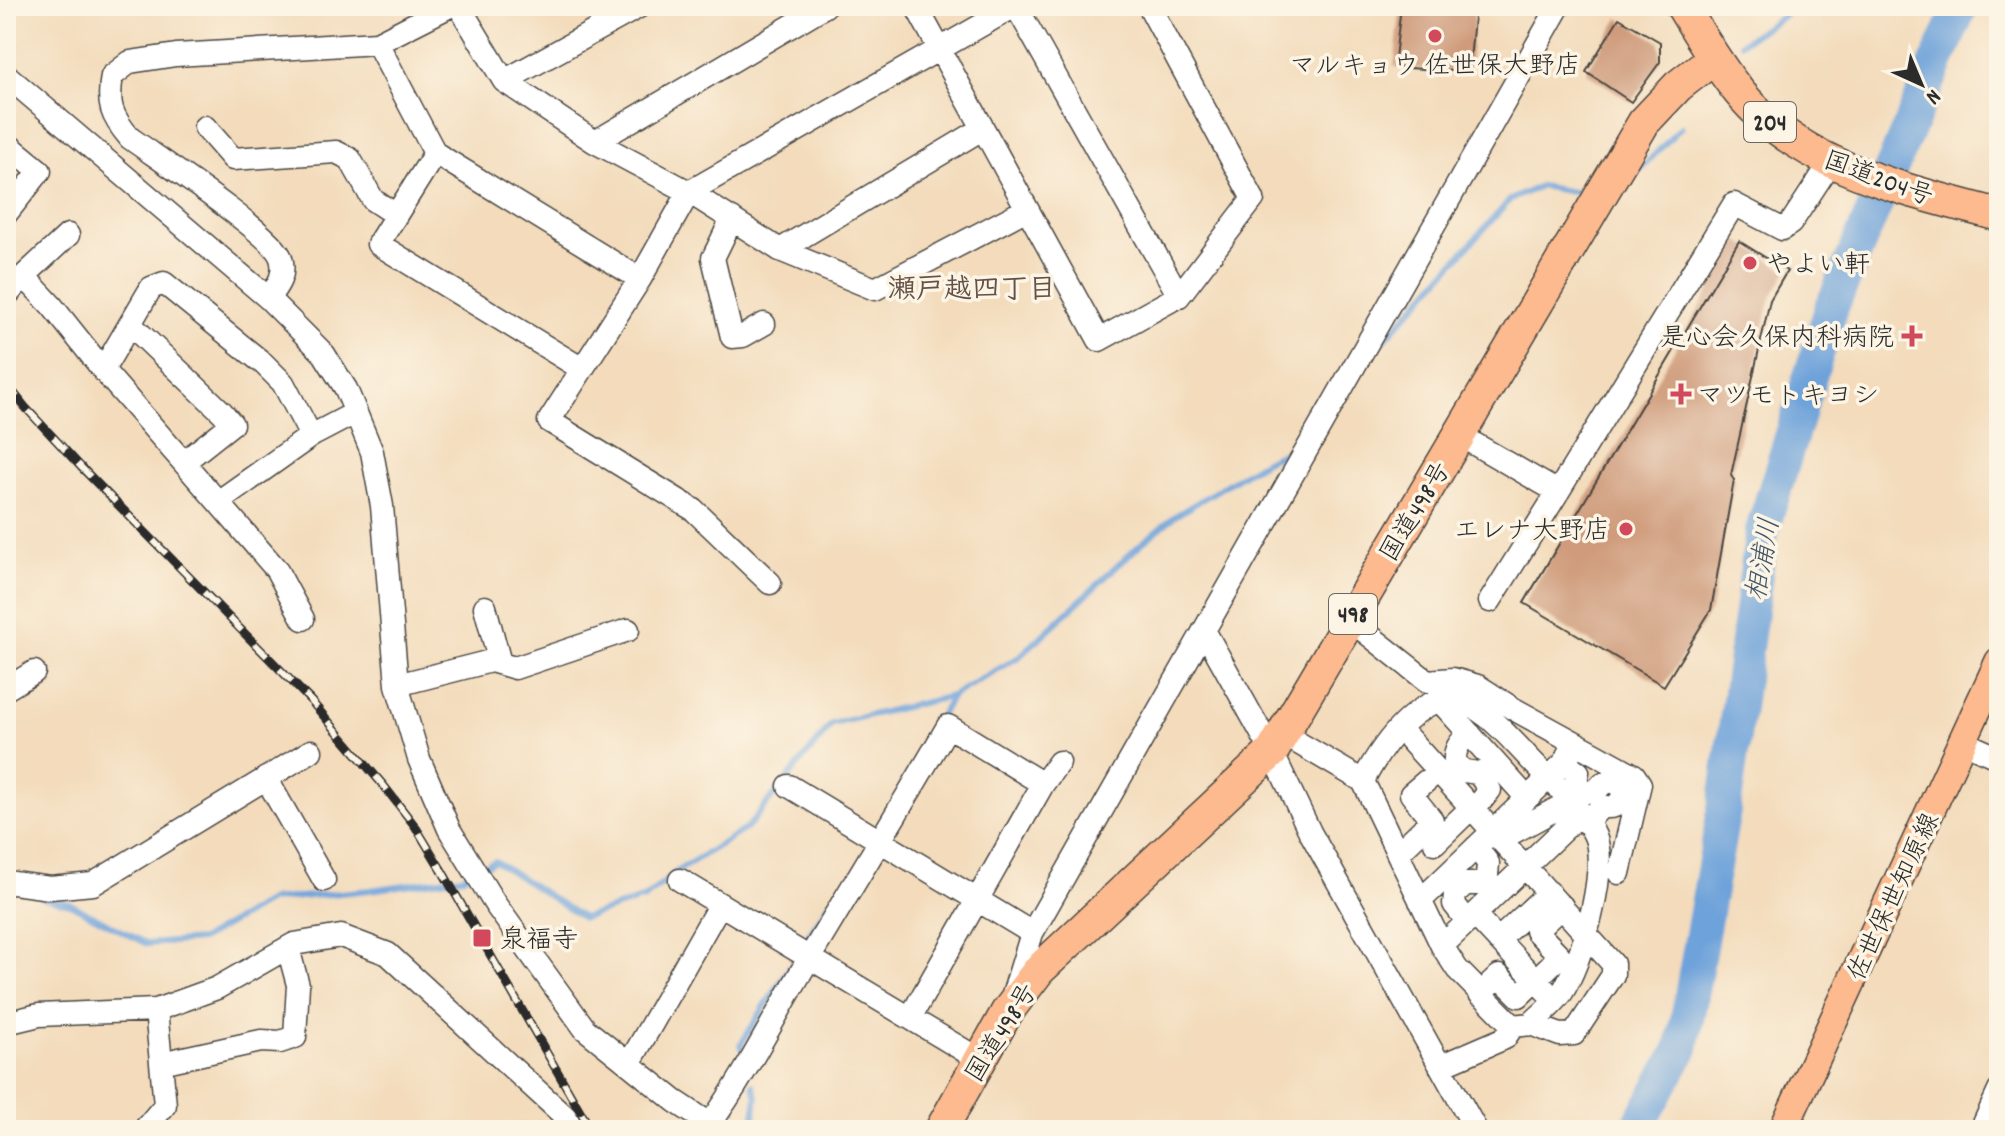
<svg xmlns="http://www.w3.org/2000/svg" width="2005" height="1136" font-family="Dekko,'Klee One',sans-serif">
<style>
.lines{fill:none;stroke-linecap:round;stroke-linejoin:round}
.stream{stroke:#6da2da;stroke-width:6}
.river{stroke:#6da2da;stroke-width:34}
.building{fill:#cf9b7b}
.minor-casing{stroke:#494541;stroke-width:25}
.major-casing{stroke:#494541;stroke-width:31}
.highway-casing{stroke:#494541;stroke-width:35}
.minor{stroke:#fff;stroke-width:22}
.major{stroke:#fcba8e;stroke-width:28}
.highway{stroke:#fcba8e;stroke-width:32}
.rail-casing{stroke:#2b2b2b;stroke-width:9}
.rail{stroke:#fcf5e5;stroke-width:6;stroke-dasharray:18;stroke-linecap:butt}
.poi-dot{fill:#d1495b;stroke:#fcf5e5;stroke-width:3}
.labels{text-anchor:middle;stroke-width:7;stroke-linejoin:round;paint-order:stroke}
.shield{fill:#fcf5e5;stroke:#6a6863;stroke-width:2}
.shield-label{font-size:24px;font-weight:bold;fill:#2b2b2b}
.poi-label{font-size:26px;fill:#2b2b2b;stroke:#fcf5e5;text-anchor:start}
.street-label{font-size:26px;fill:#2b2b2b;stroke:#fcf5e5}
.neighbourhood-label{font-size:28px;font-weight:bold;fill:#645247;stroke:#fcf5e5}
.water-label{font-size:28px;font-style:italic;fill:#425568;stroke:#fcf5e5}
</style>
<rect width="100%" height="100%" fill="#fcf5e5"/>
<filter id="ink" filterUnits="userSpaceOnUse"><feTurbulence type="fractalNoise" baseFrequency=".0125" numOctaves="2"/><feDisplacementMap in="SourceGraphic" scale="16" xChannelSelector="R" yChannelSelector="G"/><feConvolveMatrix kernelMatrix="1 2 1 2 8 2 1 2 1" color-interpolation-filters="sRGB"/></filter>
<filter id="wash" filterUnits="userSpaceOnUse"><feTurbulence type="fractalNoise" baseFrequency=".006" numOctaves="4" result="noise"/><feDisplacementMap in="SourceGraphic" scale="32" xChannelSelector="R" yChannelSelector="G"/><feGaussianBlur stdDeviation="1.8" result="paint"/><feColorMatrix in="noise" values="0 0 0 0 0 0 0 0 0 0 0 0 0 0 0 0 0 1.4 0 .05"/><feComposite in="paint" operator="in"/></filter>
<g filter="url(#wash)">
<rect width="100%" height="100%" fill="#f3dbbb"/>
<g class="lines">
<path class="stream" d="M1741,43L1782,17L1792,6
M1638,172L1681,127
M1378,347L1510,200L1540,186L1584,194
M924,745L952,696
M41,897L70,904L147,944L201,940L271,900L370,890L462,877L495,861L583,918L645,898L679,870L747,828L832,724L952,696L1019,657L1141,544L1175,516L1265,461L1294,448L1323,400
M807,938L831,901
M742,1048L741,1044L791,965
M752,1130L757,1097L753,1085"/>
<path class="river" d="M1636,1130L1682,1048L1724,810L1762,531L1831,309L1961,6"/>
</g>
<g id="blocks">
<path class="building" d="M1401,6H1475L1469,72L1394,67Z
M1619,18L1660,42V62L1631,102L1586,72Z
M1739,241L1787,271L1770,300L1731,475L1734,480L1711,610L1664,686L1524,603Z"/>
</g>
</g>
<g filter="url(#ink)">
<use href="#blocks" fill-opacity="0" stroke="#494541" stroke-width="2"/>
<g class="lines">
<defs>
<path id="minor" d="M459,6L504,81L595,142L689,192L780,250L875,289L1027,209
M916,6L1099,340L1179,296L1253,199L1149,6
M1016,6L1179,296
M377,43L435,153L640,279
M6,75L268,298L324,354L346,389L372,452L382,506L397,685L419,759L449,829L495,904L585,1029L675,1101L719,1130
M504,81L640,6
M205,127L233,159L336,152L350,159L373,200L396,215
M595,142L825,6
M6,143L40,171L6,214
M435,153L378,244L582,369
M732,219L713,258L732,337L743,336L764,324
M68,235L24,276L52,306L103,370
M780,250L982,129
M6,292L8,294L24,276
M268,298C278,286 286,274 281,258C274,235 156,157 130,138C111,116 107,104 112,76L130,62L176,55L377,43L450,6
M130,324L222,412L232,424L184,462
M1459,435L1558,492L1734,204L1782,229L1791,223L1831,162
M311,436L283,383L264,364L164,283L151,288L103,370L218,502L311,436L355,413
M218,502L276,569L303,619
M770,583L694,510L549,421L640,279L689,192L1015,6
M1490,601L1558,492
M485,607L500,663
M1350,620L1427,681L1453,679L1478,686L1512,708L1634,775L1640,784L1619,873
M1204,630L1272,752L1310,832L1476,1130
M397,685L491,661L515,668L628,630
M6,689L34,672
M1446,698C1483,704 1503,731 1528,757C1550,781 1582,806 1595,836C1609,870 1581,965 1561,994C1553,1005 1540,1015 1531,1024L1513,1026L1457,969L1442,946L1363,781C1381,747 1408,708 1446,698Z
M1439,700L1527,798
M1400,729L1613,964V975L1574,1034L1560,1035L1531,1024
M1283,734L1363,781
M1470,734C1459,742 1454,749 1455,763L1464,771L1478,773L1490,790L1474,810
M1963,742L1999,758
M1565,762L1578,772L1576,780L1580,788L1587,792L1597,790L1603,783L1613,781L1620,786L1624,796C1618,806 1613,809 1602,806L1586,823
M266,778L324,880
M789,786L1032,933
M1501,839L1569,802
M1435,843L1471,808
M1398,853L1432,820L1411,794L1438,771
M680,880L980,1060
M6,882L50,888L93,884L311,751
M1420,901L1565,762L1570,752
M1475,915L1546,991
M1468,922L1454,904L1455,894L1465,884H1479L1487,876L1488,863L1476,847
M1498,940L1549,892
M1442,946L1580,814
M1480,994L1499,976L1519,996L1560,956L1536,931L1562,906
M1013,995L1032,933L1559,6
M910,1018L1043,784L1059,762
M6,1023L39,1015L156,1010L217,988L294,944L341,936L388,954L570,1121L575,1130
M161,1063L261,1041L280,1042L295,1037L298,985L288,948
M629,1064L720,904
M1440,1066L1505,1038L1513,1026
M710,1124C748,1072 776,1013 810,957C856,880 903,804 948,726L1043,784
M144,1130L165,1105L156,1010
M1981,1130L1999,1091"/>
<path id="major" d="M1783,1130L1999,662"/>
<path id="highway" d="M1682,6C1700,35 1717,65 1739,92C1802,169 1908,190 1999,215
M941,1130L1007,1012L1039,970L1272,752L1644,122L1678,86L1714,58"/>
</defs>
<use href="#minor" class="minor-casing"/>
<use href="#major" class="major-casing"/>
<use href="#highway" class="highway-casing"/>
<use href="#minor" class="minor"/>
<use href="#major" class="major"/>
<use href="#highway" class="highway"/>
<defs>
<path id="rail" d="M6,383L25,407L81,467L311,701L384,786L415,826L441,869L591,1130"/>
</defs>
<use href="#rail" class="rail-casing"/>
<use href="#rail" class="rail"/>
</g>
</g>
<g class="poi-dot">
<circle cx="1435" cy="36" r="8"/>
<circle cx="1750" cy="263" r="8"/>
<path d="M1908 324h8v8h8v8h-8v8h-8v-8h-8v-8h8z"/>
<path d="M1677 382h8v8h8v8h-8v8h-8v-8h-8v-8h8z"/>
<circle cx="1626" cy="529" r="8"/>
<rect x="472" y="928" width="20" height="20" rx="4"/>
</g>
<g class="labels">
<g class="shield">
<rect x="1744" y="102" width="52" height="40" rx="6"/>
<rect x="1329" y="594" width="48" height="40" rx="6"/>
</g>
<g class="shield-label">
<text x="1770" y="130">204</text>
<text x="1353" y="622">498</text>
</g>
<g class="poi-label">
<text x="1435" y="73" text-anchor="middle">マルキョウ 佐世保大野店</text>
<text x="1766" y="272">やよい軒</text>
<text x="1894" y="345" text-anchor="end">是心会久保内科病院</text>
<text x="1697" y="403">マツモトキヨシ</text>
<text x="1610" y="538" text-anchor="end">エレナ大野店</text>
<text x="500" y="947">泉福寺</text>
</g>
<g class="street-label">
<text transform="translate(1879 177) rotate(20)" y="9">国道204号</text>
<text transform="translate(1414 511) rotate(-59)" y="9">国道498号</text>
<text transform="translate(1892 896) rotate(-65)" y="9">佐世保世知原線</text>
<text transform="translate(1000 1032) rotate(-58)" y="9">国道498号</text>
</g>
<g class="neighbourhood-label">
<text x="972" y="297">瀬戸越四丁目</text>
</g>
<g class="water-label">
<text transform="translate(1761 559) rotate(-80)" y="10">相浦川</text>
</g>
</g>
<rect width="2005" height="1136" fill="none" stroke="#fcf5e5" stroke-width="32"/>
<g transform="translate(1921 84) rotate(136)" stroke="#fcf5e5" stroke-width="6" paint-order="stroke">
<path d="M0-6L14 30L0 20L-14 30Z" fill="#2b2b2b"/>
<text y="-12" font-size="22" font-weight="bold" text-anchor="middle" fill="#2b2b2b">N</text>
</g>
</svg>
